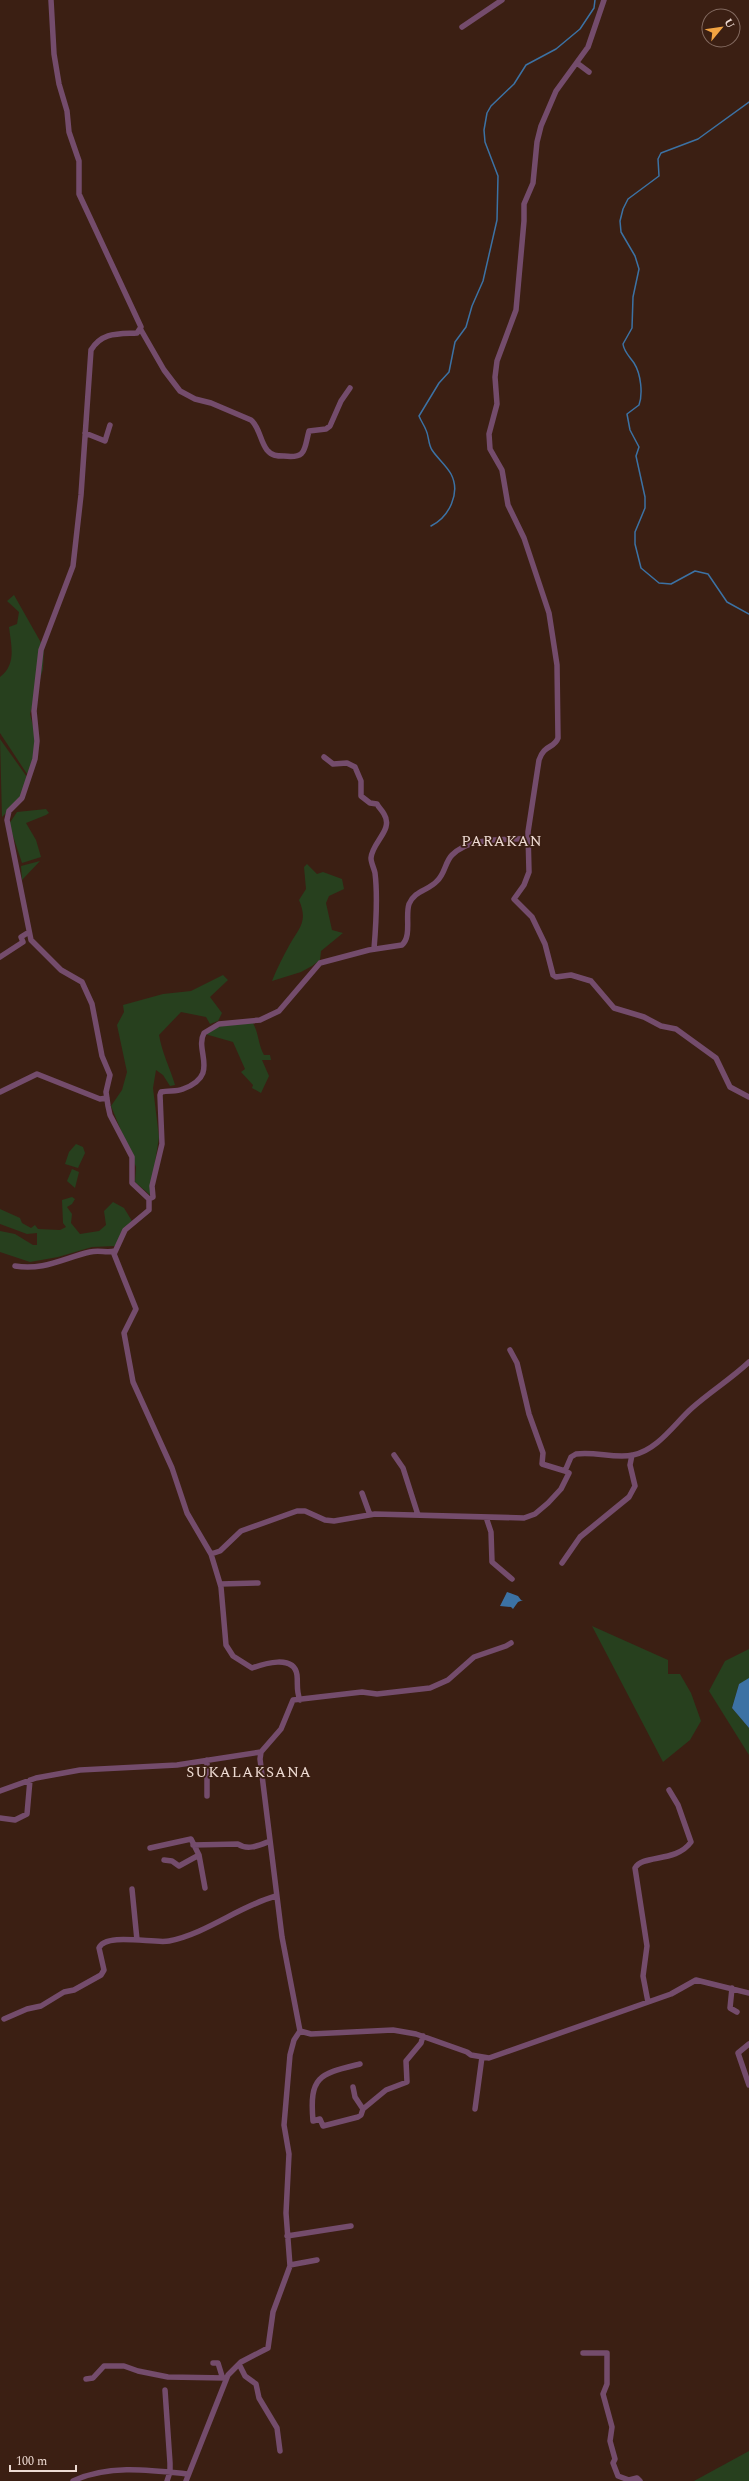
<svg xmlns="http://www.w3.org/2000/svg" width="749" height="2481" font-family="Spectral,serif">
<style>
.green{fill:#27401e}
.water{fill:#3c72a4}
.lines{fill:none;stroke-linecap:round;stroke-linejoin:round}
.stream{stroke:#3c72a4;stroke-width:1.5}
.minor{stroke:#744c6c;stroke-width:5.5}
.labels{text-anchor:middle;stroke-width:3.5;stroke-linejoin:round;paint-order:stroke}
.quarter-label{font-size:15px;letter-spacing:1px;fill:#eedbd3;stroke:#3b1f13}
</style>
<rect width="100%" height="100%" fill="#3b1f13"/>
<path class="green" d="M14,595L44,648L43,669L30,714L38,747L27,774L0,733V677C17,664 11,645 9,627L17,624L19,612L7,601Z
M0,739L27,777L20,799L2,817Z
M46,809L49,813L46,815L26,823L36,840L41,857L22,863L9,824L17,812Z
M40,861L22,880L21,866Z
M307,864L317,874L323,872L342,879L344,889L329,896L326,903L332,930L343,933L321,951L320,960L312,966L301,972L272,981C277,968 284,955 290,944C300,927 308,921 299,900L306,889L304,867Z
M223,975L228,980L210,997L222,1013L218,1021L210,1024L206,1017L181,1012L159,1035C162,1053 170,1068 175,1085L170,1086L163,1075L156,1070L153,1088L159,1137L150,1195L135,1182L136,1167L111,1106L122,1090L127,1072L117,1025L124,1012L123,1005L163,994L191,991Z
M253,1023C259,1034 258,1044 264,1055H270L271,1060H262L269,1076L261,1093L252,1088L253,1085L241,1072L245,1069L233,1042L205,1034L222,1025Z
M76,1144L83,1147L85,1153L78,1168L65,1164L69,1152Z
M72,1169L79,1172L75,1188L67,1181Z
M72,1197L75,1199L72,1204L67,1207L72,1214L71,1223L80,1234L99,1231L106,1225L104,1211L113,1202L124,1208L132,1221L115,1246L92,1247L58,1257L30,1262L0,1252V1231L15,1234L33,1245H37V1233L27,1234L0,1224V1209L20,1218L22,1223L31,1228L35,1225L38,1229L60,1230L66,1227L63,1223L62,1200Z
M592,1626L668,1660V1674H680L691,1693L701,1721L690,1740L663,1762Z
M749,1649V1680L739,1684L732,1708L749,1728V1755L709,1691L725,1661Z
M749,2451V2481H694Z"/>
<path class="water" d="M507,1592L518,1596L521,1600H523L518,1602L513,1609L511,1607L500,1606Z
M749,1678V1728L732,1708L739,1684Z"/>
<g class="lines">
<path class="stream" d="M749,102L698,139L661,153L658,159L659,176L628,199L623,209L620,221L621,232L635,256L639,269L633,297L632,328L623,344C624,352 630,357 634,363C641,374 643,394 639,405L627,414L630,430L639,447L636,456L645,497V508L635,532V544L641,568L659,583L671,584L695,571L708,574L727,602L749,614
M431,526C449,517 461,493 451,474C446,465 438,459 432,450C428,444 429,436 426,430C424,425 421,421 419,416L439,383L449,372L455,342L466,327L472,306L483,281L497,220L498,176L485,142L484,130L487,113L491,106L514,84L526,65L556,49L580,29L594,8L595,0"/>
<path class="minor" d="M51,0L54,54L59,84L67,111L69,132L79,161V194L141,327L137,333C118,334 102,332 91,350L81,495L73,566L41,650L34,711L37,741L35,759L22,798L9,811L7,820L31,940L61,970L82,982L92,1004L102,1056L110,1075L106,1092L108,1106L110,1115L132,1157V1183L149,1199V1210L125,1230L114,1254L136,1309L124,1333L133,1382L172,1468L187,1513L211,1554L221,1587L226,1645L233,1656L252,1668C263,1664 294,1654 297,1675C298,1684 296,1691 300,1700
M604,0L588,47L556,91L541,126L537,142L533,183L524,204V221L516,310L497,361L495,377L497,404L489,434L490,449L502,470L508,505L524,538L549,613L557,665L558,738C554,749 544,744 539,760L528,832L529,872L524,885L514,899L532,917L545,944L553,975L556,977L571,975L591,981L614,1008L644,1017L661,1026L676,1029L716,1058L730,1087L749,1097
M462,27L502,0
M577,63L589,72
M141,330L164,370L180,391L195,399L211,403L251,420C260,428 260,441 267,450C272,456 277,456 284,456C307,459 304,449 309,431L326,429L330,426L341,401L350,388
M85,433L105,441L110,425
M324,757L333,764L347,763L355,767L361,781V796L370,803L377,804C379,808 382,810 384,814C394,830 372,842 371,858C371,863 374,868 375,873C378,897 376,925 374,949
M0,957L23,942L21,937L29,932
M0,1092L37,1074L100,1099L107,1098
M149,1199L153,1197L152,1186L162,1144L160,1095L161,1092C169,1090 176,1092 183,1089C221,1075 194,1051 204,1033L219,1024L260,1020L279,1011L320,963L369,950L402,945C412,936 405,916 409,904C415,890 428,891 437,881C445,874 445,862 452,855C471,836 504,841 529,838
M15,1266C43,1271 64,1258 90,1252C99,1250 107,1253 115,1251
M510,1350L517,1363L529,1414L543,1453L542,1464L565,1471
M394,1455L403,1468L418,1515
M362,1493L370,1515
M486,1517L491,1532L492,1562L512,1579
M211,1554L220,1551L241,1531L297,1511H305L325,1520L334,1521L375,1514L524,1518L535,1514L548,1503L561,1489L569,1473L565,1471L571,1457L576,1454C595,1451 615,1459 633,1455C658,1450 675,1423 692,1408C711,1391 731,1379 749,1362
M562,1563L580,1537L629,1497L635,1486L630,1465L632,1455
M221,1584L258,1583
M0,1791L36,1778L80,1770L177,1765L261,1752
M207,1796V1760
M0,1818L15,1820L27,1814L30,1780
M193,1845L238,1844C248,1851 260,1845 270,1841
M150,1848L191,1839L199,1855L205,1888
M164,1860L172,1861L179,1866L199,1855
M132,1889L137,1940
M732,1988L730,2008L737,2012
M648,2002L643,1976L647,1946L635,1868C643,1854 676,1863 691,1842L678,1805L669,1790
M4,2019L27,2009L41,2006L64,1992L74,1990L101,1975L104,1970L99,1948C105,1932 155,1944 169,1941C208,1933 239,1906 276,1896
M300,2031L311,2034L393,2030L416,2034L467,2052L471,2055L489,2058L671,1994L696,1980L749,1993
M749,2044L738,2053L749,2085
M360,2064C320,2074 309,2075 313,2121L320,2119L323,2126L358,2117L361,2115L363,2109
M353,2087L355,2097L363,2109L386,2090L407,2082L406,2061L421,2043L423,2036
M475,2109L482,2057
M287,2236L351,2226
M290,2265L317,2260
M583,2353H607V2384L603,2394L612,2427L610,2441L615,2459L613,2463L618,2476L629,2480L637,2478L640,2481
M213,2363H218L222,2376
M239,2364L245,2376L256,2384L259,2398L277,2428L280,2451
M86,2379L93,2378L104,2366H124L138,2371L168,2377L226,2378
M165,2390L170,2463V2472L167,2481
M73,2481C108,2464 151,2470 188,2474
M186,2481L228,2375L241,2362L268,2348L273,2312L290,2266L286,2213L289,2154L284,2125L290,2055L294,2040L300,2031L282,1937L260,1759L261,1752L281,1729L293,1700L362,1692L377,1694L430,1688L448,1680L474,1657L506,1646L511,1643"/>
</g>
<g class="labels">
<g class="quarter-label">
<text x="502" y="846">PARAKAN</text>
<text x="249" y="1777">SUKALAKSANA</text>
</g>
</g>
<g transform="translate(721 28) rotate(61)"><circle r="19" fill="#3b1f13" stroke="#836a60"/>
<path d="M0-3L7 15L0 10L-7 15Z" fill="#f3a442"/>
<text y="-6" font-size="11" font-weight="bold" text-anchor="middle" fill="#eedbd3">U</text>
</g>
<path d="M10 2465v6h66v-6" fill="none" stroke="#eedbd3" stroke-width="2"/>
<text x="16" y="2465" font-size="12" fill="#eedbd3" stroke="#3b1f13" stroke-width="3" paint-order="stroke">100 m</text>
</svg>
